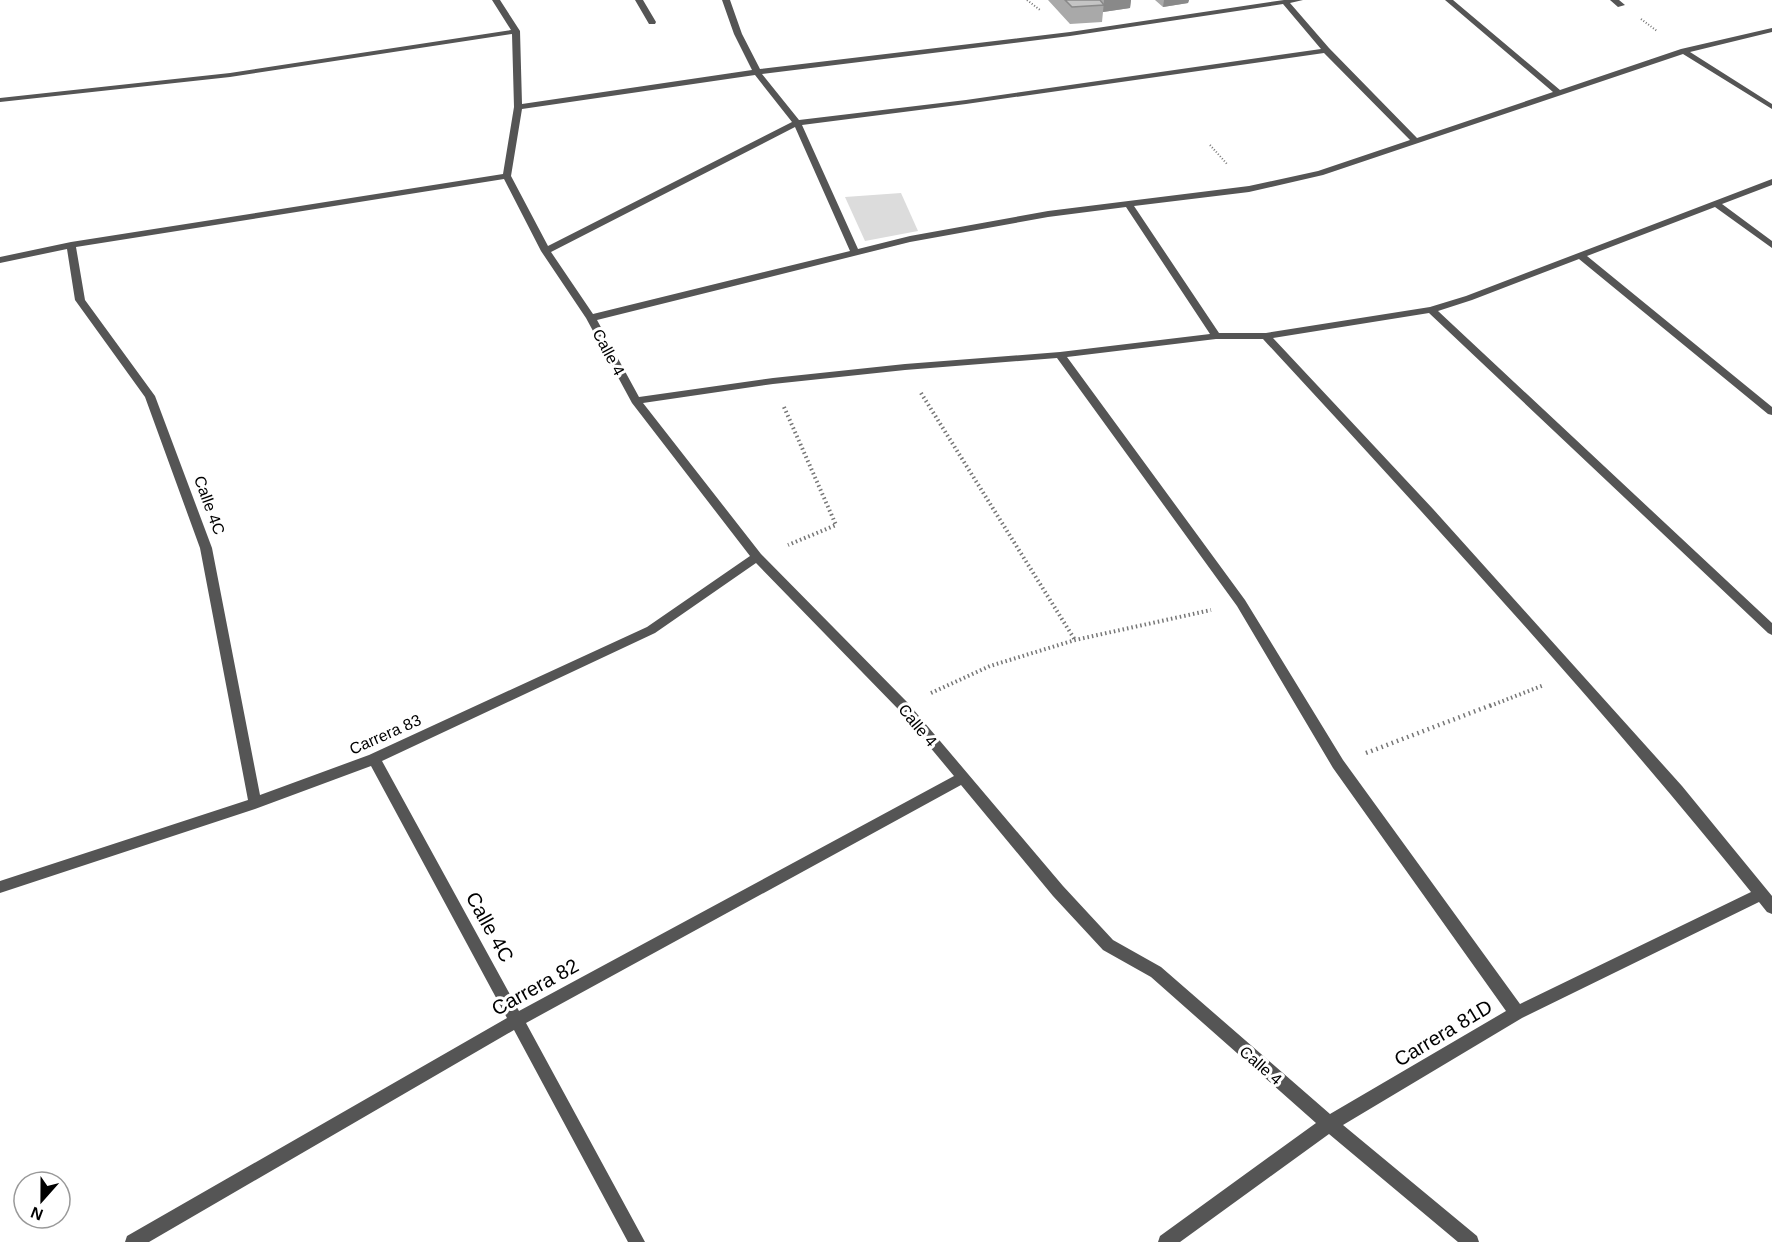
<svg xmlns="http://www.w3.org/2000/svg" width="1772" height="1242" font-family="Helvetica,sans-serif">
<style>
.green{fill:#dcdcdc}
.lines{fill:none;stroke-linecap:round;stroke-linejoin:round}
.path-far2{stroke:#777;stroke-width:2;stroke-dasharray:1 2;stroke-linecap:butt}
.path-far1{stroke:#777;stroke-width:4;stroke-dasharray:1.5 3;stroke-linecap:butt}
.path{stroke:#777;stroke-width:4.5;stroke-dasharray:1.5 4;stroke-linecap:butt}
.minor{fill:#555;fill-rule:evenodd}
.wall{fill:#a9a9a9}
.shaded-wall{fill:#898989}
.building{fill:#c4c4c4;stroke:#898989;stroke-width:1.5}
.labels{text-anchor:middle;stroke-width:6;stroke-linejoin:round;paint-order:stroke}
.street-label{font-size:16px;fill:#000;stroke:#fff}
.near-street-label{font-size:20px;fill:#000;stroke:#fff}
</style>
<rect width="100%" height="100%" fill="#fff"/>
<path class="green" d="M901,193L918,231L865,241L845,197Z"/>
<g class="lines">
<path class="path-far2" d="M1027,0L1040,10
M1641,19L1657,31
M1210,145L1227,164"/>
<path class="path-far1" d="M921,393L1075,640
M784,407L836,525L788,545
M931,693L990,666L1075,640L1211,610
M1490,706L1544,685"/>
<path class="path" d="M1366,753L1494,704"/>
<path class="minor" d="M492,0H500L520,31L522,104L752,70L734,34L722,0H730L742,34L760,69L1070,32L1284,0H1303L1290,3L1329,48L1417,138L1553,92L1445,0H1453L1560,90L1681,49L1772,28V32L1690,52L1772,104V109L1683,54L1323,175L1249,192L1134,206L1219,333H1266L1430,307L1466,296L1772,179V185L1722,204L1772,241V248L1715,207L1587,256L1772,407V415L1768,414L1579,259L1472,300L1438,311L1772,623V635L1768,633L1429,313L1273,338L1433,509L1682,786L1772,896V914L1767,912L1759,902L1522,1018L1343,1125L1477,1236L1479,1242H1458L1329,1134L1180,1242H1158L1160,1236L1316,1123L1151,977L1103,950L1053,896L961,785L526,1023L645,1242H628L514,1030L149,1242H125L127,1236L507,1018L371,766L255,809L0,893V881L248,800L200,548L145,397L75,300L67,249L0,263V257L71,242L503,174L514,107L512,34L230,77L0,102V98L230,73L511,30ZM1283,4L1321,49L966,100L799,120L762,74L1070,36ZM1324,53L1410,140L1318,171L1249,186L1048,211L910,236L858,249L802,125L966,104ZM755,75L792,122L548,246L511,176L522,109ZM795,127L850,251L593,314L551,252ZM504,179L541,251L586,318L632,403L750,556L647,627L369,755L260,795L212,548L155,396L85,300L76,247ZM1126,207L1210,334L1060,352L905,364L773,378L639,397L597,320L910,242L1048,217ZM1216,339H1263C1430,520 1597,701 1751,892L1520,1004L1343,760L1245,600L1067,357ZM1057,358L1237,606L1333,768L1506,1011L1330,1114L1161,967L1113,940L1063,886L907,702L761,554L643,403L773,384L905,370ZM756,563L899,710L954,776L519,1011L382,761L655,633Z
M635,0H643L656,22L655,24H649Z
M1610,0H1619L1625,5L1618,7Z"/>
</g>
<path class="wall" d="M1048,0H1131L1130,8L1103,12L1102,22L1070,24Z
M1155,0H1189L1188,3L1163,7Z"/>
<path class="shaded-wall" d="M1104,0H1131L1130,8L1103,12Z
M1164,0H1189L1188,3L1163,7Z"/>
<path class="building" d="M1065,0H1100L1104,5L1072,7Z"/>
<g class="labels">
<g class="street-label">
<text transform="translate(609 352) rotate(62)" y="6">Calle 4</text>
<text transform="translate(210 505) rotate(70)" y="6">Calle 4C</text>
<text transform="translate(918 725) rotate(50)" y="6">Calle 4</text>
<text transform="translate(385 734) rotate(-24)" y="6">Carrera 83</text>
<text transform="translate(1261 1065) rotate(41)" y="6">Calle 4</text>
</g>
<g class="near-street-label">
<text transform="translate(490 927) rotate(61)" y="7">Calle 4C</text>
<text transform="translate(535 987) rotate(-29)" y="7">Carrera 82</text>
<text transform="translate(1443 1033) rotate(-31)" y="7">Carrera 81D</text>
</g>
</g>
<g transform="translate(42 1200) rotate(201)"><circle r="28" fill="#ffffff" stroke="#999999" stroke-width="1.5"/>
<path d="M0-4.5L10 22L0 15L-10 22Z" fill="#000000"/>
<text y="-9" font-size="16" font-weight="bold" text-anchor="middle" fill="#000000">N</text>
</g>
</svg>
